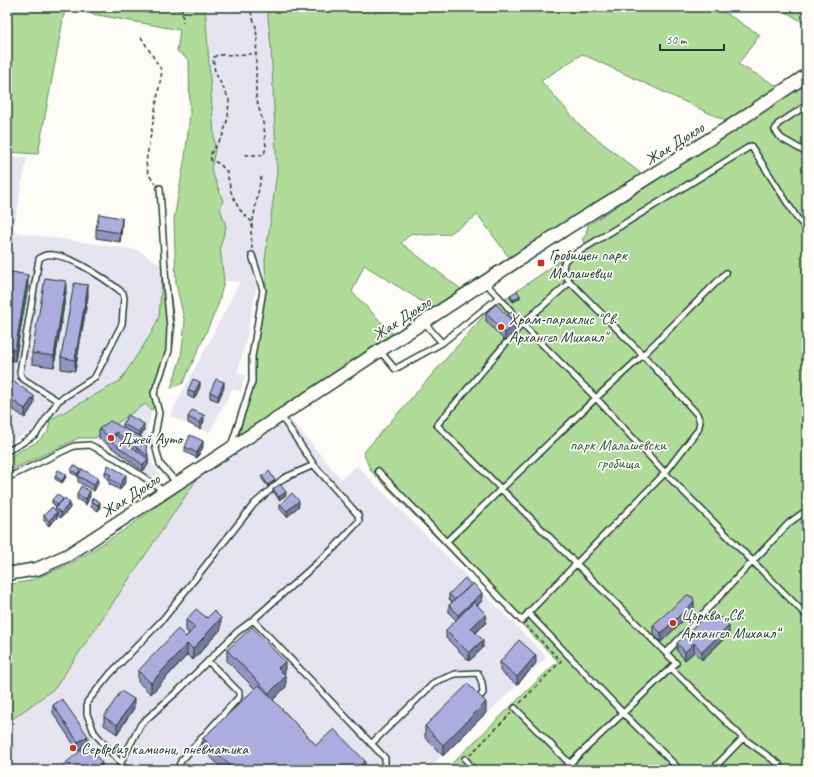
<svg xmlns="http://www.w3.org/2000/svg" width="814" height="777" font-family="Caveat,sans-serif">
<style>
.built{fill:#e5e4f0}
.green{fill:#b0db98;stroke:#688c66}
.water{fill:#7ec4de;stroke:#588e9a}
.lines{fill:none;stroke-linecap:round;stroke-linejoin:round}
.service-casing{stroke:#1f3d34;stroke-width:8}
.tertiary-casing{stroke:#1f3d34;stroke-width:15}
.path{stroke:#1f3d34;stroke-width:1.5;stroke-dasharray:4 3;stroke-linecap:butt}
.service{stroke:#fdfcf7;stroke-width:5}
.tertiary{stroke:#fdfcf7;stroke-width:12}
.wall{fill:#9495bf;stroke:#1f3d34}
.shaded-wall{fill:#78799b;stroke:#1f3d34}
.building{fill:#acadde;stroke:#1f3d34}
.poi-dot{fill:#c8321e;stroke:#fdfcf7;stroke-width:1.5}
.labels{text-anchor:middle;stroke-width:3.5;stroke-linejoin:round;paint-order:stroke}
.street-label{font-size:16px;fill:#1f3d34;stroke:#fdfcf7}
.poi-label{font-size:16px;fill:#1f3d34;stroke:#fdfcf7;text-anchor:start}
.park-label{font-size:16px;fill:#3c5d48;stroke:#fdfcf7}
</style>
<rect width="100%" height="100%" fill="#fdfcf7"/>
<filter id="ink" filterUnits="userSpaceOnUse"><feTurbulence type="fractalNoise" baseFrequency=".025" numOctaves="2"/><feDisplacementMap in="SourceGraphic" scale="8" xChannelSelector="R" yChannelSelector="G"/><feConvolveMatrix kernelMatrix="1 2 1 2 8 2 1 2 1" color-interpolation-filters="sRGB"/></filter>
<g filter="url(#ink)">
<path class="built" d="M205,7H267L271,47L277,172L265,260L266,284L250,283L257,284L246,341L237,373L245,375L241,391L232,389L209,433L170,416L240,282L224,281L220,247L226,227L220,208L223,201L211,169L215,150Z
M7,157H27L13,232L137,250L163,266L159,317L151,334L120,381L7,444Z
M145,404L152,410L147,431V441L152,464L160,474L151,477L95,438Z
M285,413L341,479L357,466L547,657L427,770H7V723L55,688L210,461Z"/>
<path class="green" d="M7,7H205L215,150L211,169L223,201L220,208L226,227L220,247L224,281L218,305L201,344L183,383L171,388L181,357L185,323L176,284L174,219L185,157L190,115L189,60L177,51L180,30L65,9L38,154L7,152Z
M267,7H716L760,35L738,64L779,87L726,121L582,54L541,81L581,126L644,176L511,260L478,215L449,234L426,235L412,233L401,243L462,290L434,309L364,265L352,292L394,335L238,438L255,381L254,356L266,284L265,260L277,172L271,47Z
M778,7H807V25Z
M807,82V770H445L558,661L371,471L363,453L488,311L560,261L586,244L582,240L586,234L588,225Z
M163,266L167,267L175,330L172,352L152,410L145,404L95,438H79L7,472V458L37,442L48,432L50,420L120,381L151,334L159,317Z
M199,476L55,688L7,723V585L29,581L72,563L124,530Z"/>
<path class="water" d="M807,748V770H800Z"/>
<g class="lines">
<defs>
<path id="service" d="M807,105L778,124L775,130L781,138L807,153
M160,188L166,285L170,327L169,351L154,393L159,413L154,441L160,464L177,483
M484,282L499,297L522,324L596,398L665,473L807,616
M424,322L442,343
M380,351L395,369L442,343L499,297
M231,446L252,382V357L263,290L252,255
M7,451L19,445L36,434L58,401L95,377L122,324L124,298L123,293C108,281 55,242 39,259L20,372L21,377L25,380L58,401
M378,471L522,621L528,613L665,473L698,430L700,422L697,414L643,355L570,282C564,274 561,270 565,260L751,146L797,218L807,229
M7,478L74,446L90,445L117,459L164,491
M446,542L596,398L643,355L726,273
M528,613L624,714L680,770
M253,620L385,758V764L379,770
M666,653L789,523L807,510
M671,668L743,738L779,764
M515,708L576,770
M371,744L435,682L455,674L478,673L482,683L483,693L478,699
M465,759L474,770
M120,764L141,724L179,690L237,632L253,620L334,548L359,521L358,515L314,465L281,416
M126,770L94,732L87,714V702L110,674L164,618L254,504L284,478L314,465
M180,770L179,766L181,761L239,697V692L208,661
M563,770L676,663L437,425L522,324L570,282
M712,770L743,738"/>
<path id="tertiary" d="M7,574L37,569L68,555L567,228L729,127L807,75"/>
</defs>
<use href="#service" class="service-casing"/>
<use href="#tertiary" class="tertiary-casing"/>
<path class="path" d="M182,7L183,23
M141,37L162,71L146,162L148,174L156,184
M245,155H264L266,146L264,127L256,97V54L257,40L256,27L249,7
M252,222L239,209L231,192L227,172L220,164L211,160L210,155L223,135L228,117L229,99L215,72L213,58L217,55L256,54
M252,249L251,231L261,177
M520,703L561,661L526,626
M470,755L511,713
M454,770L460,764"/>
<use href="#service" class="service"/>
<use href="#tertiary" class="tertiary"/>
</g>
<path class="wall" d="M122,226L120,242L96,238V229Z
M7,271L28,286L15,361L7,359Z
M66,292L54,367L32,364V353Z
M510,295L520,298L513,302L510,298Z
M88,296L75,371L61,369V357Z
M486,313L508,316V315L515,319L513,321L515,332L505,341L486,321Z
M7,377L34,404L25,418L7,405Z
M200,387L194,399L188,396V390Z
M224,388L218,401L210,398V392Z
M188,417L204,421L200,429L188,423Z
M123,424L144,430L140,437L148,456V465L143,471L99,438V429L123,428Z
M185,447H203L197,458L185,452Z
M80,469L78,476L71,473V470Z
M105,472L126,481L120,490L109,484V480L105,477Z
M55,476L66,477L62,483L55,479Z
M78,476L98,483L94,491L78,482Z
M262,476L275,482L268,487L262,479Z
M273,489L286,495L279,500L273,491Z
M77,494L90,496L86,505L77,499Z
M93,498L100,507L98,511L91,507V501Z
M52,500L70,508L61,518L57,515V518L49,526L44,521V515L55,510V508L56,507L52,503Z
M280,504L299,506L287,517L280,509Z
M449,594L482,601L477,606L486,623L476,633L483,648L469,661L446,638V630L456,620L449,613V605L452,602L449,599Z
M694,610L661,642L653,634V625Z
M207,618L221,629L193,660L187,655L151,694L138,682V671L186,637L189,633L186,631V620Z
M710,623L729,634L702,660L694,652L685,660L677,651V643Z
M227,650L285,673L284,674L286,687L273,700L316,745L365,770H223L203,749V738L255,689L227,661Z
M500,662L536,663L517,685L500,671Z
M53,705L88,744L78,751L53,713Z
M134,708L117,734L104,725V717Z
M486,713L443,756L425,738V726Z
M63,765L102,770H63Z"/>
<path class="shaded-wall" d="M122,218V226L120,242V233Z
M28,275V286L15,361V350Z
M66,281V292L54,367V356Z
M88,285V296L75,371V360Z
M520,295V298L513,302V300Z
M515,316V319L512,322V319Z
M515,324V332L505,341V333Z
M200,382V387L194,399V393Z
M224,382V388L218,401V396Z
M34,396V404L25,418V409Z
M204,415V421L200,429V423Z
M144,424V430L139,438V432Z
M116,432V441H111V438Z
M203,441V447L197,458V453Z
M148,459V465L143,471V465Z
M66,474V477L62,483V481Z
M126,475V481L120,490V485Z
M98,478V483L94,491V485Z
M275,480V482L268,487V485Z
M90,491V496L86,505V499Z
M286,492V495L279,500V497Z
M299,501V506L287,517V511Z
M100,502V507L98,511V505Z
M70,503V508L61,518V513Z
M57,512V518L49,526V521Z
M482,593V601L458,623V615Z
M694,602V610L661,642V633Z
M486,614V623L471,637V628Z
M221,618V629L193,660V649Z
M729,626V634L702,660V652Z
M483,640V648L469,661V653Z
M694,643V652L685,660V652Z
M187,644V655L151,694V683Z
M536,655V663L517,685V677Z
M285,662V673L278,679V668Z
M286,676V687L269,704V693Z
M134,699V708L117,734V725Z
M486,702V713L443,756V745Z
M88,736V744L78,751V742Z
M365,761V770H355Z
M102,763V770H93Z"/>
<path class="building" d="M99,214L122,218L120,233L96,229Z
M7,271L28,275L15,350L7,348Z
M45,278L66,281L54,356L32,353Z
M74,283L88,285L75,360L61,357Z
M517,291L520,295L513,300L510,295Z
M496,304L515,324L505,333L486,313Z
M511,312L515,316L512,319L508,315Z
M7,377L34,396L25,409L7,397Z
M193,379L200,382L194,393L188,390Z
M216,379L224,382L218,396L210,392Z
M192,410L204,415L200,423L188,417Z
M128,415L144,424L139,432L123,424Z
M110,421L145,439L148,456L116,432L111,438L99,429Z
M116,435L148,459L143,465L111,441Z
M190,435L203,441L197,453L185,447Z
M74,465L80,469L78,474L71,470Z
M108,465L126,475L120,485L109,478L111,475L105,472Z
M82,469L98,478L94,485L78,476Z
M58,470L66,474L62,481L55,476Z
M269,471L275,480L268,485L262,476Z
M280,484L286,492L279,497L273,489Z
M81,486L90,491L86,499L77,494Z
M292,493L299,501L287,511L280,504Z
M57,494L63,499L58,505L52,500Z
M65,498L70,503L61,513L55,508Z
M93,498L100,502L98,505L91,501Z
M52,507L57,512L49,521L44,515Z
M465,578L471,585L455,600L449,594Z
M473,583L482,593L458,615L449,605Z
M687,595L693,597L694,602L661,633L653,625Z
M474,602L486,614L471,628L483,640L469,653L446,630Z
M196,609L207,618L214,611L221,618L193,649L187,644L151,683L138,671L178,629L186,637L195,627L186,620Z
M718,615L729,626L702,652L694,643L685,652L677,643L704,617L710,623Z
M252,627L285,662L278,668L286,676L269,693L227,650Z
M519,640L536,655L517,677L500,662Z
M468,684L486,702L443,745L425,726Z
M259,685L316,745L334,729L365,761L355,770H234L203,738Z
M121,691L134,699L117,725L104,717Z
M62,699L88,736L78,742L53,705Z
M88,745L102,763L93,770H67L63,765Z
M119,765L124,770H113Z"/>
</g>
<g class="poi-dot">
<rect x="537" y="259" width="8" height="8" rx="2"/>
<circle cx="501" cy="327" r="4"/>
<circle cx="111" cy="438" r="4"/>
<circle cx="673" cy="623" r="4"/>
<circle cx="73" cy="748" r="4"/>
</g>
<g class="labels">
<g class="street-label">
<text transform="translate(674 143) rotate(-32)" y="6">Жак Дюкло</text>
<text transform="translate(401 318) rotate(-33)" y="6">Жак Дюкло</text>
<text transform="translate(130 495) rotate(-33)" y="6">Жак Дюкло</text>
</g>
<g class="poi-label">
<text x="549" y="260">Гробищен парк<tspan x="549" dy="18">Малашевци</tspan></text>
<text x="509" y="324">Храм-параклис "Св.<tspan x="509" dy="18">Архангел Михаил"</tspan></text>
<text x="119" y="444">Джей Ауто</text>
<text x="681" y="620">Църква „Св.<tspan x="681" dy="18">Архангел Михаил“</tspan></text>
<text x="81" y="754">Серврвиз камиони, пневматика</text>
</g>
<g class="park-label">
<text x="618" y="450">парк Малашевски<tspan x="618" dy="18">гробища</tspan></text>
</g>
</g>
<rect width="814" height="777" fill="none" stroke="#fdfcf7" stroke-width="24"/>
<rect x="12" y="12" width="790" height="753" fill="none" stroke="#1f3d34" stroke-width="1.5" filter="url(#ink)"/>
<path d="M660 44v6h64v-6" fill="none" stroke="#1f3d34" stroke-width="2"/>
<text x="666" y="44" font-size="12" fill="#1f3d34" stroke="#fdfcf7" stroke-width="3" paint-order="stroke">50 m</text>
</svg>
